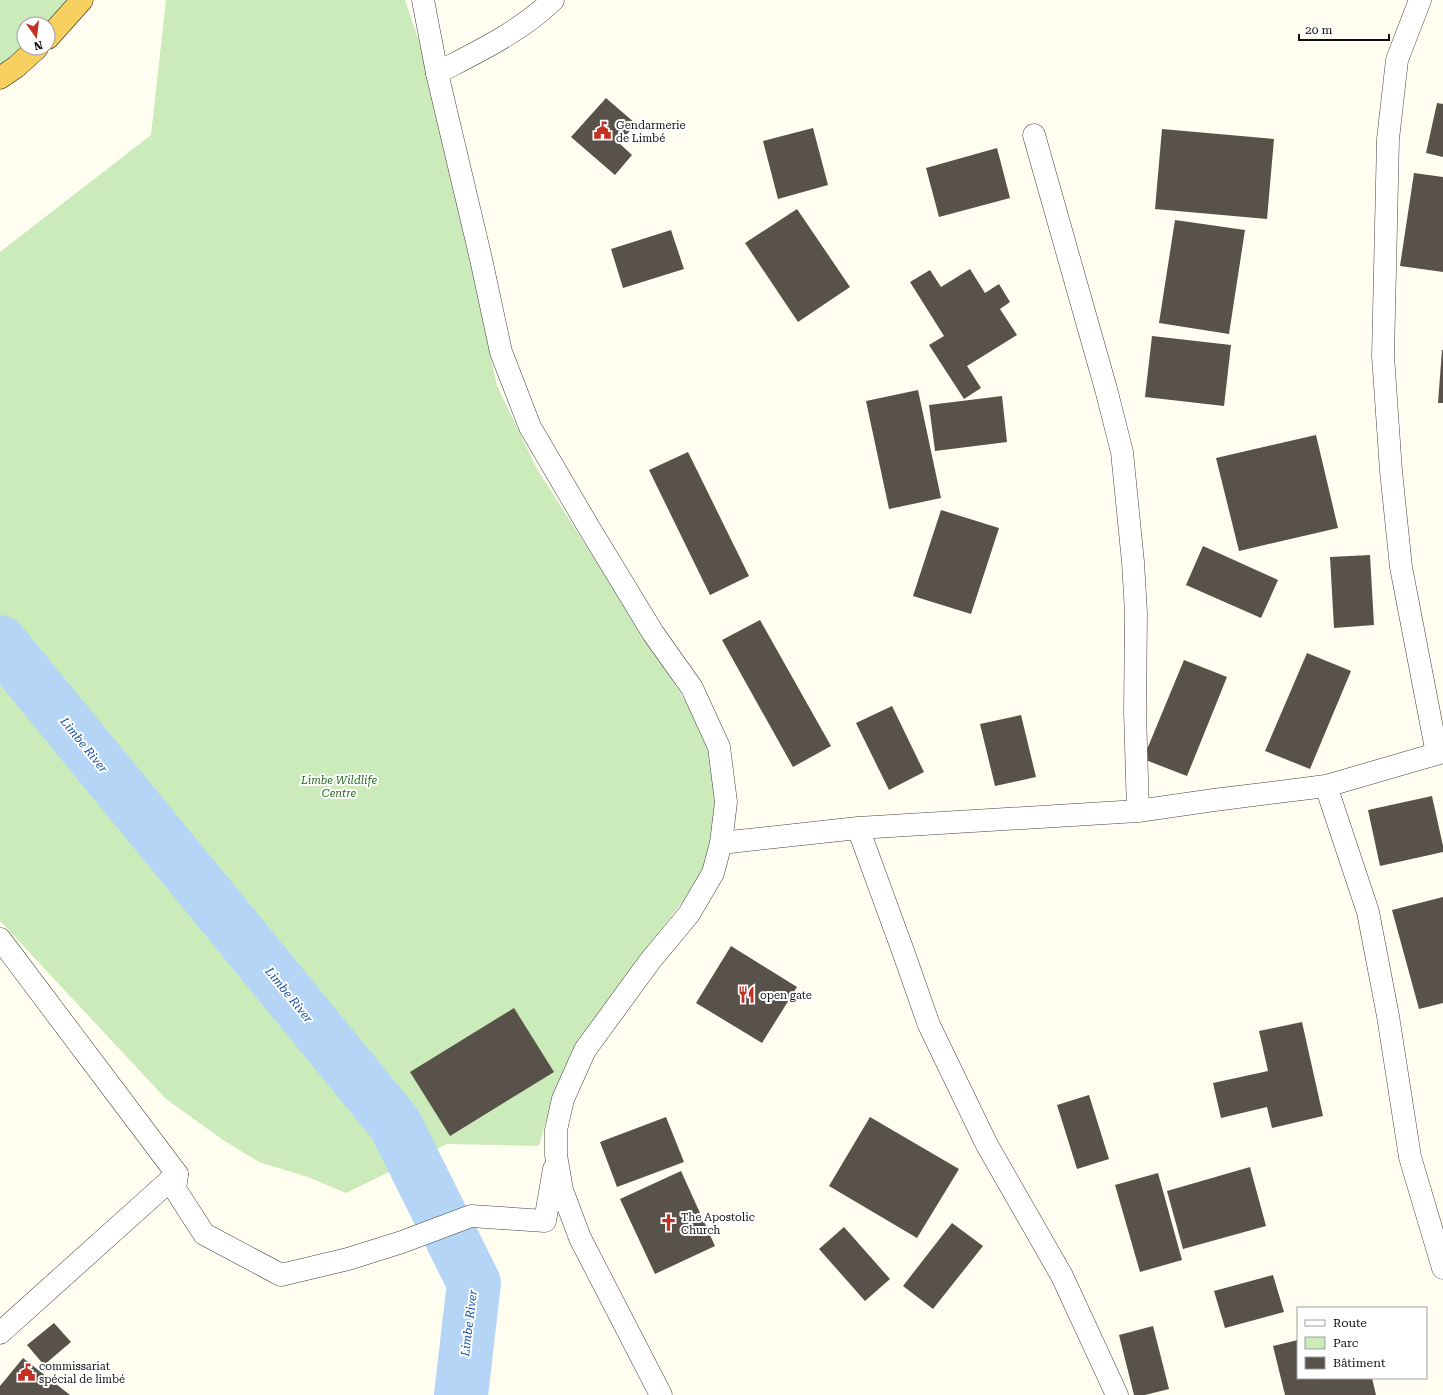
<svg xmlns="http://www.w3.org/2000/svg" width="1443" height="1395" font-family="'Roboto Serif',serif">
<style>
.green{fill:#ccebba}
.lines{fill:none;stroke-linecap:round;stroke-linejoin:round}
.river{stroke:#b5d5f7;stroke-width:54}
.building{fill:#58524b}
.minor-casing{stroke:#424242;stroke-width:23}
.tertiary-casing{stroke:#424242;stroke-width:23}
.trunk-casing{stroke:#202020;stroke-width:23}
.minor{stroke:#fff;stroke-width:22}
.tertiary{stroke:#fff;stroke-width:22}
.trunk{stroke:#f8d05f;stroke-width:22}
.labels{text-anchor:middle;stroke-width:4;stroke-linejoin:round;paint-order:stroke}
.poi-label{font-size:11px;fill:#0f0f0f;stroke:#fff;text-anchor:start}
.park-label{font-size:11px;font-style:italic;fill:#23691e;stroke:#fff}
.water-label{font-size:12px;font-style:italic;fill:#1552a4;stroke:#fff}
</style>
<rect width="100%" height="100%" fill="#fffef1"/>
<path class="green" d="M0,0H74L48,24H24V48L0,76Z
M166,0H405L428,68L497,386L537,469L714,746L716,839L699,881L650,943L579,1045L557,1089L545,1124L539,1146L447,1144L346,1193L308,1177L259,1162L223,1140L166,1099L0,921V252L151,135Z"/>
<g class="lines">
<path class="river" d="M0,642L395,1124L474,1283L461,1395"/>
</g>
<path class="building" d="M606,98L636,124L619,143L632,155L615,175L571,137Z
M1437,103L1443,104V157L1426,153Z
M813,128L828,185L778,199L763,141Z
M1162,129L1274,139L1267,219L1155,209Z
M997,148L1010,198L939,217L926,168Z
M1414,173L1443,177V272L1400,266Z
M797,209L850,287L798,322L745,243Z
M1175,220L1245,230L1229,334L1159,323Z
M671,230L684,269L623,288L611,249Z
M970,269L985,293L999,284L1010,302L1000,309L1017,335L967,366L981,388L964,399L929,345L944,336L910,282L930,270L941,287Z
M1152,336L1231,345L1224,406L1145,397Z
M1442,350H1443V403H1438Z
M918,390L941,498L889,509L866,401Z
M1002,396L1007,442L935,451L929,405Z
M1316,435L1338,528L1239,551L1216,458Z
M688,452L749,576L710,595L649,470Z
M941,510L999,528L971,614L913,596Z
M1203,546L1278,580L1261,618L1186,585Z
M1370,555L1374,625L1334,628L1330,557Z
M760,620L831,746L793,767L722,640Z
M1307,653L1351,671L1310,769L1265,751Z
M1184,660L1227,677L1187,776L1143,759Z
M892,706L924,772L889,790L856,723Z
M1021,715L1036,777L995,786L980,724Z
M1432,796L1443,846V852L1380,866L1368,810Z
M1443,897V1003L1419,1009L1392,910Z
M731,946L797,987L762,1043L696,1003Z
M514,1008L554,1072L450,1136L410,1072Z
M1302,1022L1323,1116L1272,1128L1267,1107L1221,1118L1213,1083L1268,1071L1259,1031Z
M1089,1095L1109,1159L1077,1169L1057,1105Z
M666,1117L684,1162L617,1187L600,1142Z
M870,1117L959,1169L917,1238L829,1186Z
M1250,1167L1266,1226L1183,1249L1167,1191Z
M681,1171L715,1246L655,1274L620,1199Z
M1158,1173L1182,1260L1140,1272L1115,1185Z
M952,1223L983,1246L933,1309L903,1286Z
M844,1227L890,1279L865,1301L819,1249Z
M1273,1275L1284,1312L1225,1328L1214,1291Z
M54,1323L71,1342L44,1365L27,1345Z
M1153,1326L1169,1389L1145,1395H1134L1119,1335Z
M1298,1340V1378H1372L1376,1395H1285L1273,1346Z
M23,1358L70,1395H0V1386Z"/>
<g class="lines">
<defs>
<path id="minor" d="M1420,0L1397,60L1388,139L1383,356L1391,471L1401,567L1437,754
M437,73C477,52 520,32 553,0
M1034,135L1106,389L1122,452L1133,562L1136,613L1135,712L1138,811
M1326,786L1368,912L1388,1016L1410,1157L1443,1268
M858,828L903,951L929,1025L987,1145L1062,1276L1117,1395
M721,843L858,828L1138,811L1214,800L1326,786L1443,752
M0,1333L177,1174"/>
<path id="tertiary" d="M423,0L437,73L481,259L501,352L530,427L588,526L653,633L692,688L719,747L726,802L721,843L713,873L689,914L650,961L585,1050L563,1099L556,1130V1155L562,1190L580,1238L661,1395
M0,939L177,1174L175,1189L204,1234L281,1275L348,1259L402,1242L471,1216L545,1221L554,1169"/>
<path id="trunk" d="M48,38L82,0
M0,78L16,67L37,48"/>
</defs>
<use href="#minor" class="minor-casing"/>
<use href="#tertiary" class="tertiary-casing"/>
<use href="#trunk" class="trunk-casing"/>
<use href="#minor" class="minor"/>
<use href="#tertiary" class="tertiary"/>
<use href="#trunk" class="trunk"/>
</g>
<defs>
<symbol id="civic-bare" viewBox="-9 -9 18 18"><path d="M-.6-6.5H3V-4.5H.6V-3L4-1V1h2V6H-6V1h2V-1L-.6-3ZM-1.2 2.5V6h2.4V2.5Z" fill="#c23224" stroke="#fff" stroke-width="2.5" paint-order="stroke"/></symbol>
<symbol id="restaurant-bare" viewBox="-9 -9 18 18"><path d="M-5-6h1v4h1v-4h1v4h1v-4h1v5L-1.5 .5V6h-2V.5L-5-1ZM5-6V6H3V1.5H1.5Q1.5-4 5-6Z" fill="#c23224" stroke="#fff" stroke-width="2.5" paint-order="stroke"/></symbol>
<symbol id="church-bare" viewBox="-9 -9 18 18"><path d="M-1.2-6h2.4v3.5h3.3v2.4h-3.3V6h-2.4V-.1h-3.3v-2.4h3.3Z" fill="#c23224" stroke="#fff" stroke-width="2.5" paint-order="stroke"/></symbol>
</defs>
<g fill-rule="evenodd">
<use href="#civic-bare" x="590" y="118" width="25" height="25"/>
<use href="#restaurant-bare" x="734" y="982" width="25" height="25"/>
<use href="#church-bare" x="656" y="1210" width="25" height="25"/>
<use href="#civic-bare" x="14" y="1360" width="25" height="25"/>
</g>
<g class="labels">
<g class="poi-label">
<text x="616" y="129">Gendarmerie<tspan x="616" dy="13">de Limbé</tspan></text>
<text x="760" y="999">open gate</text>
<text x="681" y="1221">The Apostolic<tspan x="681" dy="13">Church</tspan></text>
<text x="39" y="1370">commissariat<tspan x="39" dy="13">spécial de limbé</tspan></text>
</g>
<g class="park-label">
<text x="339" y="784">Limbe Wildlife<tspan x="339" dy="13">Centre</tspan></text>
</g>
<g class="water-label">
<text transform="translate(84 745) rotate(51)" y="4">Limbe River</text>
<text transform="translate(289 995) rotate(51)" y="4">Limbe River</text>
<text transform="translate(469 1323) rotate(-83)" y="4">Limbe River</text>
</g>
</g>
<rect x="1297" y="1307" width="130" height="72" fill="#ffffff" stroke="#9f9f9f"/>
<rect x="1305" y="1320" width="20" height="6" fill="#ffffff" stroke="#9f9f9f"/>
<text x="1333" y="1327" font-size="12" fill="#0f0f0f">Route</text>
<rect x="1305" y="1337" width="20" height="12" fill="#ccebba" stroke="#9f9f9f"/>
<text x="1333" y="1347" font-size="12" fill="#0f0f0f">Parc</text>
<rect x="1305" y="1357" width="20" height="12" fill="#58524b" stroke="#9f9f9f"/>
<text x="1333" y="1367" font-size="12" fill="#0f0f0f">Bâtiment</text>
<g transform="translate(36 36) rotate(166)"><circle r="19" fill="#ffffff" stroke="#9f9f9f"/>
<path d="M0-3L7 15L0 10L-7 15Z" fill="#c23224"/>
<text y="-6" font-size="11" font-weight="bold" text-anchor="middle" fill="#0f0f0f">N</text>
</g>
<path d="M1299 34v6h90v-6" fill="none" stroke="#0f0f0f" stroke-width="2"/>
<text x="1305" y="34" font-size="12" fill="#0f0f0f" stroke="#ffffff" stroke-width="3" paint-order="stroke">20 m</text>
</svg>
